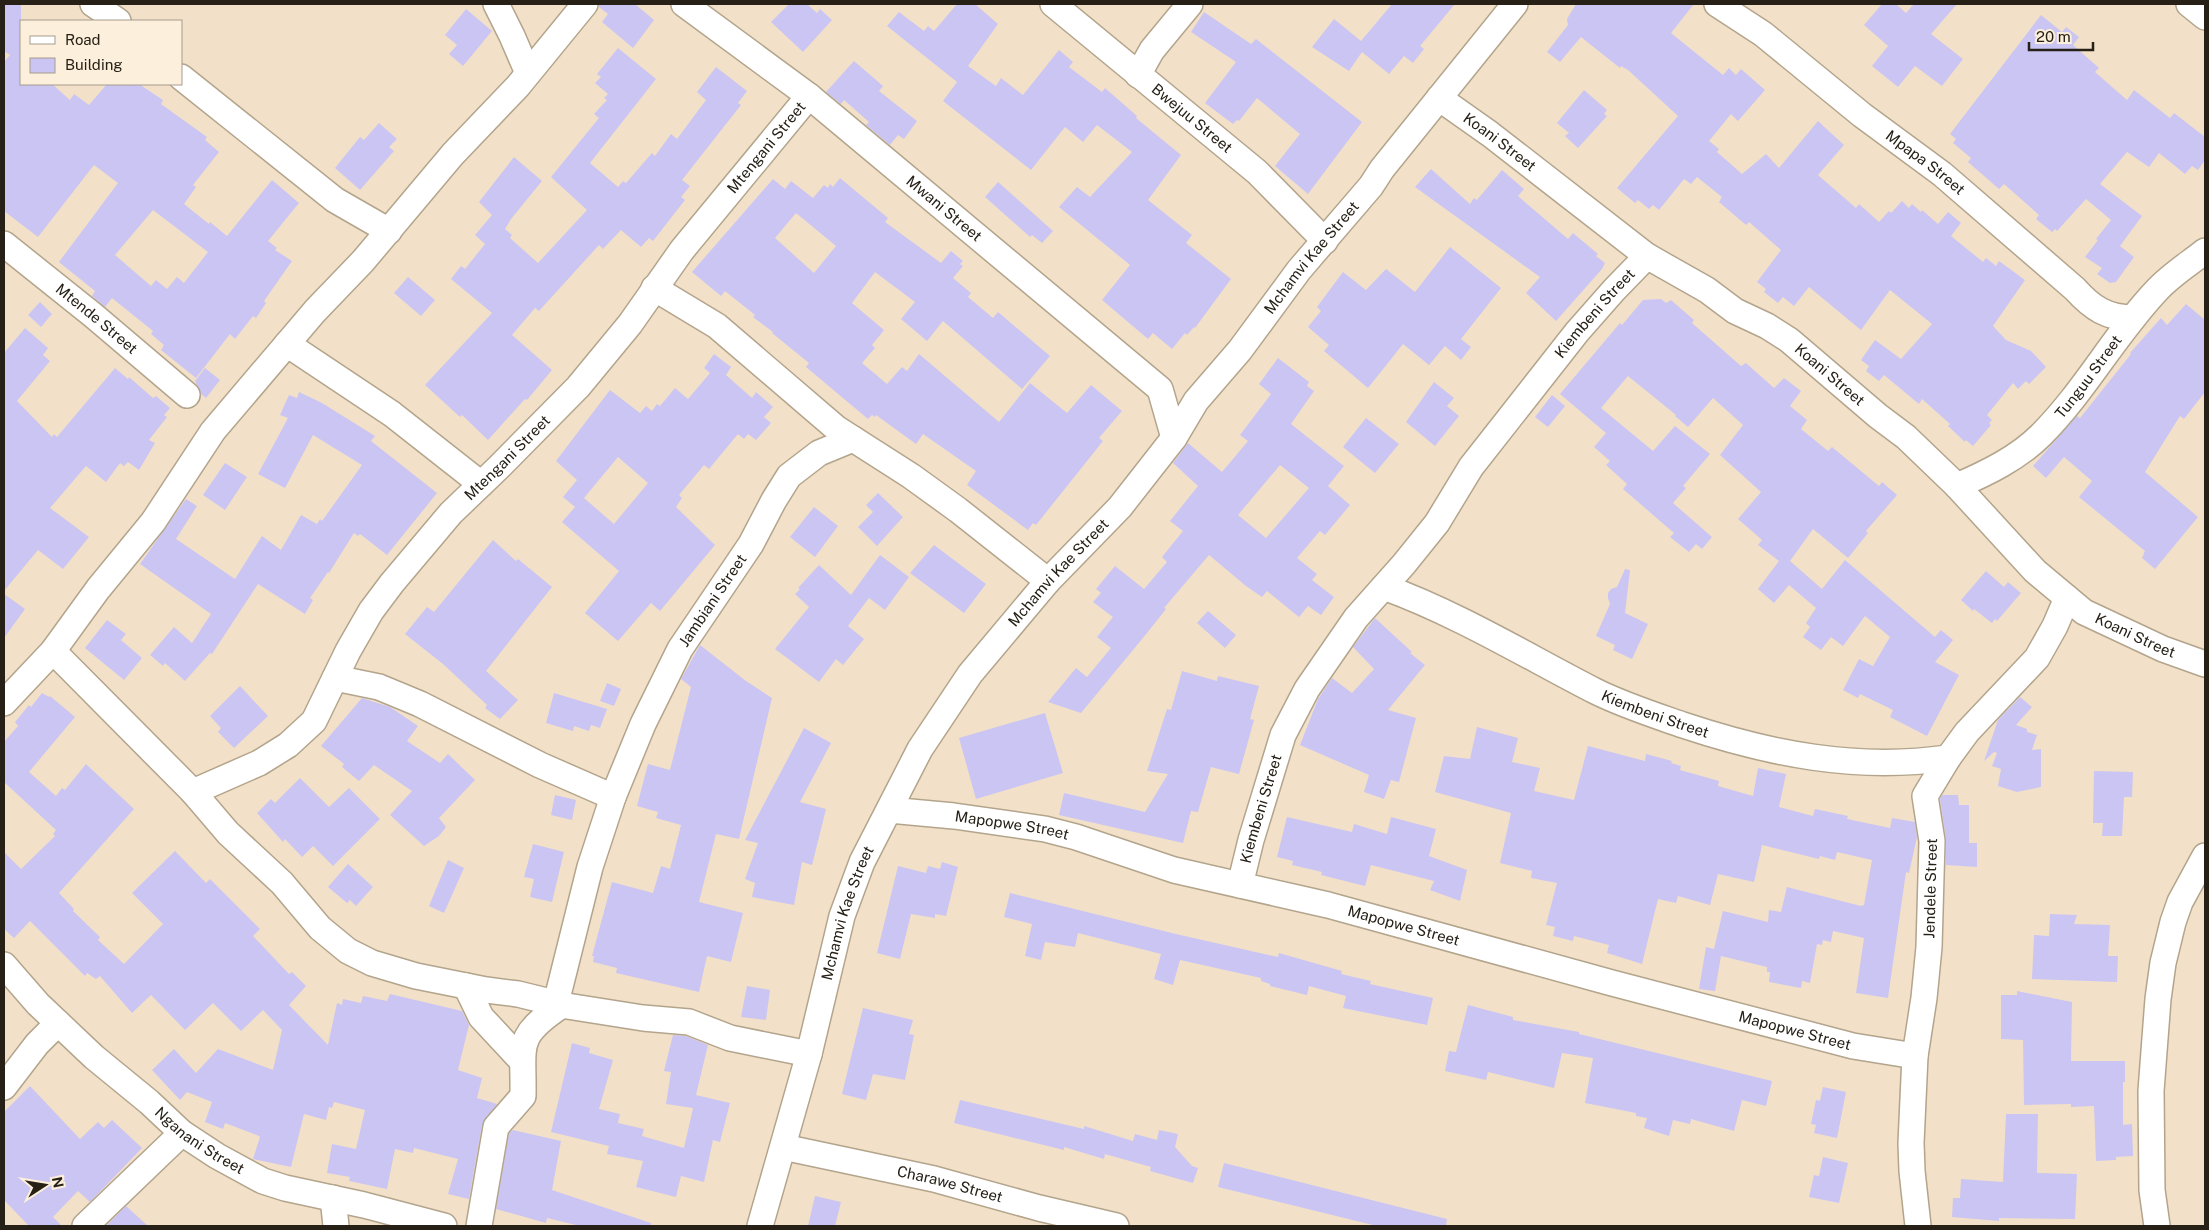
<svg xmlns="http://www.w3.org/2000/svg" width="2209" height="1230" font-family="'Public Sans',sans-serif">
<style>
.building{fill:#cbc5f3;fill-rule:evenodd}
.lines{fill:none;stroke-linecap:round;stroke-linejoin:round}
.minor-casing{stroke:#b3a48c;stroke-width:28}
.minor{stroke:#fff;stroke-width:25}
.labels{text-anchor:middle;stroke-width:5;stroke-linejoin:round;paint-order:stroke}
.street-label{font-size:15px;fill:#262017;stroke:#fcefdb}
</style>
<rect width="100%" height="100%" fill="#f2e1c8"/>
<path class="building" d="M4,4H21V84H52L70,100L74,94L89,105L107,84H139L163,100L161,104L207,137L205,140L219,152L193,185L196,187L184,204L209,224L210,222L227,236L272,180L299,203L268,241L277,248L275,250L292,261L264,301L266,303L256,318L253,316L235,339L230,334L196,378L161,350L164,345L151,334L153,331L112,298L105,307L92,296L95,291L59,262L118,183L94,165L38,237L4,211V62L10,55L4,51ZM153,210L208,252L184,283L177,277L167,289L156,280L151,286L115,255Z
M599,4H635L654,20L633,48L602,22L608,14L599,7Z
M789,4H807L817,13L820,9L832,20L803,52L771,22Z
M957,4H975L998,24L968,66L996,86L1001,78L1023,95L1059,50L1073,62L1069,67L1102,92L1105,88L1137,116L1136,118L1181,155L1148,200L1192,235L1186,243L1231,279L1195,328L1194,327L1187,335L1185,333L1172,349L1153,333L1148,339L1102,300L1130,265L1059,207L1077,187L1090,197L1132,152L1097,125L1083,142L1065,127L1031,170L943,101L957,82L887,26L899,12L924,31L928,26L934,31Z
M1392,4H1455L1420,46L1424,49L1413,63L1404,56L1389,74L1362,52L1349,71L1312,47L1334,19L1361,41Z
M1576,4H1694L1671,33L1723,75L1729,68L1736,75L1741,69L1765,90L1738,121L1731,114L1709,141L1719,149L1717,152L1742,174L1766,154L1779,168L1818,121L1844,145L1818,175L1856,208L1859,204L1879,222L1889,211L1891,213L1902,201L1909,208L1912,204L1921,212L1922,210L1938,224L1948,212L1961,223L1951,236L1983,262L1986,258L1996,266L1999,261L2025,280L1993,326L2006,340L2031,351L2046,367L2029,384L2026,381L2018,389L2013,383L1987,415L1992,420L1989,423L1991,425L1973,446L1966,440L1965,442L1948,426L1950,424L1922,399L1919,404L1884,375L1879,381L1866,371L1869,366L1861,360L1875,340L1901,359L1932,324L1890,290L1861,330L1809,287L1794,306L1783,297L1778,303L1764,292L1766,289L1757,282L1781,250L1749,222L1746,225L1719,202L1722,197L1697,177L1691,184L1684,179L1659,210L1653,205L1649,209L1638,200L1635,203L1617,188L1678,116L1628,70L1621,66L1620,68L1581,37L1560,62L1547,52L1568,25L1567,19Z
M1882,4H1896L1906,13L1914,4H1957L1931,34L1963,59L1942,86L1915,66L1898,87L1872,66L1888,46L1864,25Z
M466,9L492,31L463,66L449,54L457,45L445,35Z
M1204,12L1251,44L1256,39L1362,122L1308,194L1275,166L1300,134L1257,98L1239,121L1237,120L1233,124L1205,103L1236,62L1191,32Z
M2041,15L2062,32L2066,27L2079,37L2073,45L2099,68L2095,72L2127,100L2134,90L2170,118L2174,113L2205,137V160L2198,170L2192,166L2185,174L2159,153L2149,167L2127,152L2100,184L2142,216L2120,246L2134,257L2116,282L2110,283L2097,274L2102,268L2085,257L2098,240L2096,239L2111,220L2086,199L2057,231L2055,229L2052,232L2036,219L2039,215L2004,184L1999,189L1968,162L1971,158L1953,143L1956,139L1950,134Z
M618,48L656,79L590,163L618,187L623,181L626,183L652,153L655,156L671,134L677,139L706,100L697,92L716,67L747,91L738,103L741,105L682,180L690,186L681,197L685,200L653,241L649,238L641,247L621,230L603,249L599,245L539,311L535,308L512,335L552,370L527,400L525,399L488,440L462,415L460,417L425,385L492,313L451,279L461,266L465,269L485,244L475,235L492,215L479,202L514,157L542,181L511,219L505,229L512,235L510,238L538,263L587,210L551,177L599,118L594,114L607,100L604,98L608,94L595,83L601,77L597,74Z
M854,61L883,86L879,91L917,121L904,139L898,135L890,145L866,125L869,122L844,100L841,104L826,92Z
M1584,90L1607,110L1604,114L1607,116L1578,148L1565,136L1569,133L1557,123Z
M379,123L397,139L389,147L394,151L360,190L335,168L360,137L364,140Z
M1431,169L1470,204L1474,198L1477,200L1502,170L1524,189L1518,196L1568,239L1573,233L1598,254L1596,256L1605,263L1602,269L1556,321L1526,293L1540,277L1415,187Z
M840,178L888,218L885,222L941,263L951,251L963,261L960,264L963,266L953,278L971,293L968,297L993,318L998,312L1050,356L1022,389L943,321L927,341L901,319L915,302L875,272L852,303L884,330L872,345L875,348L862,363L887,384L902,367L907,371L919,354L999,422L1030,383L1067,413L1091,385L1122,411L1099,438L1103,441L1036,525L1033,523L1028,530L967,485L976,471L923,434L916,444L876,415L875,417L872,415L868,419L806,367L809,363L772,333L773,332L753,317L755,315L725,291L721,296L692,272L773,179L785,189L791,181L813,198L824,185L828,188L830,184L833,187ZM796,213L836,246L814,273L775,238Z
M998,182L1053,231L1042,243L1032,235L1030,237L985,197Z
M1450,247L1501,288L1461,339L1471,347L1461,360L1445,346L1429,365L1403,344L1368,388L1324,351L1329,345L1308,327L1321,311L1317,307L1343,272L1366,290L1386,269L1415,292Z
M408,277L435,300L421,316L394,293Z
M1661,299L1666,303L1671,300L1694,320L1692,323L1741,366L1746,363L1774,388L1784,378L1801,391L1790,406L1807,420L1801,429L1828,451L1832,447L1879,486L1882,482L1897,495L1866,531L1868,533L1848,558L1813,529L1790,561L1822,589L1845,560L1935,637L1941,630L1953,640L1935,662L1959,675L1927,736L1890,717L1893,710L1860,694L1858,698L1843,690L1859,659L1873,666L1890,637L1865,616L1843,646L1831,637L1821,650L1803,637L1810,627L1806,623L1816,608L1789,585L1774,603L1758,589L1779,561L1758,545L1762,540L1738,519L1761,492L1720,455L1743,425L1713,398L1688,427L1675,416L1676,415L1628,376L1601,408L1653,451L1675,426L1710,454L1683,486L1686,488L1673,503L1712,537L1702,549L1696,544L1689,552L1670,537L1674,533L1623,489L1627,484L1606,465L1610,461L1594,447L1606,433L1560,394L1620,323L1622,325L1643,300Z
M40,302L52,314L41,327L28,315Z
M2186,304L2205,320V392L2184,419L2180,416L2145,472L2198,517L2155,569L2142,558L2145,551L2079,497L2092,481L2064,457L2046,478L2033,466L2077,416L2080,418L2131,354L2130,353L2161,318L2167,325Z
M25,328L48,348L43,355L50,361L17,401L52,437L54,434L57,437L115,368L128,379L129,377L153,398L156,396L170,408L164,415L167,417L149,440L155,443L139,470L128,462L124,466L120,463L106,482L86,466L50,508L89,537L63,569L38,550L4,591V353Z
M714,354L731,367L726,375L752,398L756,392L773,407L764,417L771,423L756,440L748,434L744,439L738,434L709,469L704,465L679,495L682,498L676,507L715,545L660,611L651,603L618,641L585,613L619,571L562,522L575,507L563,497L577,480L556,461L610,390L640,413L646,406L652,411L657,404L660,406L675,388L688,399L710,373L704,368ZM618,457L648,483L614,524L584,498Z
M1278,358L1309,382L1307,386L1314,391L1291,424L1344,466L1328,486L1350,505L1325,535L1320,531L1297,558L1317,574L1312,580L1334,597L1321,615L1308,606L1299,617L1267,591L1262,597L1246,586L1209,555L1164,608L1166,609L1147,633L1081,713L1048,702L1076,668L1087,677L1111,648L1097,637L1113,617L1093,602L1101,593L1096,589L1115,566L1144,589L1167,562L1162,557L1183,531L1170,521L1198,486L1173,463L1188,443L1222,472L1248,441L1240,435L1271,394L1259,384ZM1280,465L1309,488L1266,538L1238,515Z
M205,368L220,380L206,398L201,394L195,381Z
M1434,382L1454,398L1447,406L1459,416L1435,446L1406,422Z
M299,392L322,403L375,436L371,441L437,493L387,555L360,534L358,536L354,533L329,573L328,572L310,598L313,600L305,614L258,584L212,654L210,653L185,681L165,663L163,666L150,655L174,627L192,643L211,614L140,564L186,499L197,506L176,539L235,579L262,536L281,550L301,515L317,524L320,519L322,521L362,465L313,435L285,488L258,474L288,418L280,415L289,395L297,398Z
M1552,395L1565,406L1548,427L1535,417Z
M1366,418L1399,444L1375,473L1343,447Z
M225,463L247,477L225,510L203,495Z
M878,493L903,517L877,546L858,527L873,512L866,505Z
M814,507L838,526L815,557L790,537Z
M493,540L516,561L518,559L552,587L486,671L518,700L500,719L485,708L487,705L443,664L405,634L427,607L434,612Z
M934,545L986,584L964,613L910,573Z
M880,555L909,577L885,610L869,598L848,626L864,639L843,665L836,659L819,682L775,649L809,607L795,594L800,589L798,588L819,565L851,595Z
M1625,569L1630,570L1625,613L1648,624L1632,659L1613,650L1615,645L1596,636L1610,604L1608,598V593L1611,589L1617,587Z
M1986,571L2004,587L2008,582L2021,593L1997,621L1995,619L1992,623L1974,609L1973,611L1961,600Z
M4,594L25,609L4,638Z
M1208,611L1236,635L1225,648L1197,623Z
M1375,618L1412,652L1410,653L1425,665L1388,710L1416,718L1399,782L1391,780L1384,799L1364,792L1369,775L1300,745L1318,699L1332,678L1352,693L1374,669L1353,647Z
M107,620L126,634L121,640L142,658L124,680L85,648Z
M700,645L746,681L772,698L739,839L716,834L699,902L743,913L731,962L707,956L699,992L616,973L617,968L593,962L594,956H592L612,882L653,893L661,866L670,869L681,825L656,818L658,812L637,806L648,764L670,770L691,687L681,679Z
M1182,671L1217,681L1218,676L1259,686L1250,719L1254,720L1239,774L1211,767L1198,812L1191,811L1183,843L1059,815L1064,793L1145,812L1168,774L1147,771L1167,709L1171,710Z
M607,683L621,689L614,706L600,701Z
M240,686L268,716L234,748L218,732L221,728L210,716Z
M42,693L49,697L50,696L75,717L29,772L56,796L62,788L65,790L86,764L134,809L59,893L74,909L73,911L100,937L98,940L124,964L163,924L132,893L175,851L206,883L210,879L260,929L253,936L289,974L292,972L306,986L289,1005L328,1045L337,1003L342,1005L343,999L361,1003L363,996L387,1001L390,994L462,1011L469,1025L458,1070L482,1078L477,1098L497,1104L482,1125L469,1199L448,1194L458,1159L414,1148L413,1153L395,1149L387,1189L349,1181L350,1177L327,1173L332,1144L356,1149L365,1110L334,1102L332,1108L329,1107L326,1120L304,1114L291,1167L253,1159L260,1137L259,1136L225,1123L223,1129L205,1122L212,1102L187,1092L180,1100L152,1070L174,1049L196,1073L218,1049L273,1070L282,1030L263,1010L241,1031L213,1003L185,1030L151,995L132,1013L100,976L96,979L87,973L85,976L30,921L14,938L4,929V852L21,869L55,836L53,834L56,830L4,782V742L18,726L15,722L29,705L31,707Z
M554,693L607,709L600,728L591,725L589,731L574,726L573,731L546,723Z
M2020,697L2032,707L2016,725L2027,729V732L2037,735L2032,750L2041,749V787L2017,792L1998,786L2001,769L1992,766L1997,753L1994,752L1984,761L1998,720Z
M362,698L390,707L418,726L407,741L440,763L448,754L475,780L439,818L446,827L439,836L424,846L390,815L412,791L374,765L359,781L342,767L344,764L321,746Z
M1045,713L1063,773L976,799L959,738Z
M1477,727L1518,738L1512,762L1540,768L1534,791L1574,800L1588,746L1645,761L1646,754L1672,761L1671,763L1681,766L1680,770L1719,781L1718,786L1753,796L1758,768L1786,774L1779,807L1813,816L1815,809L1848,816L1847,819L1890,828L1892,818L1915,822L1917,837L1909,873L1906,872L1888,998L1856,993L1864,938L1833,931L1831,942L1823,940L1822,945L1817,944L1810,983L1802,981L1801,988L1769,982L1770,972H1767V967L1721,956L1715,991L1699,989L1706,947L1714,949L1723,911L1768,922L1769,910L1781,912L1787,887L1861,906L1864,905L1872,860L1837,852L1835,860L1820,856L1819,859L1762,845L1754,882L1718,874L1710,905L1678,896L1676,903L1658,899L1642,964L1607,953L1609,945L1574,936L1573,941L1553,936L1555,927L1546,925L1557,883L1531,878L1532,871L1500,863L1511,813L1435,792L1444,756L1470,759Z
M804,728L831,743L800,802L826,809L812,865L802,862L794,905L752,897L755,883L745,879L758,843L745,840Z
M2094,771L2133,772L2132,797H2124L2122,836H2102L2103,823H2093Z
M300,778L329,807L349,788L380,819L333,866L313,846L302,857L285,839L283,842L257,813L271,799L275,803Z
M555,795L576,800L572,820L551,815Z
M1942,795H1958L1959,805H1969V843H1977V867L1946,865V839L1940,799Z
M1287,817L1352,832L1354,824L1387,834L1391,817L1436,829L1429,856L1467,870L1460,901L1430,890L1434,881L1371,865L1365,886L1321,875L1322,872L1292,865L1293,861L1277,857Z
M533,844L564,852L552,902L530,897L534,879L524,877Z
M448,860L464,868L444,913L429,906Z
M942,862L958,867L946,916L935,914V918L911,914L900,959L877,953L898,866L926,873L928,866L940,869Z
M348,864L373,887L356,906L350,900L347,903L328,887Z
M1010,893L1176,934L1278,957L1279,953L1342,971L1341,974L1371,981L1370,984L1433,998L1427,1025L1343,1008L1346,996L1309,986L1307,995L1270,986V984L1261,981V978L1180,960L1173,985L1154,979L1161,954L1078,933L1075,947L1045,942L1041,960L1025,956L1032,924L1004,917Z
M2050,914L2077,915L2074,924L2110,925L2108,956H2118L2117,982L2032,979L2034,935L2049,936Z
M747,986L770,990L766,1020L741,1017Z
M2017,991L2072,1002L2071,1061H2125V1082H2123V1125L2132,1124L2133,1156L2116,1157V1160L2096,1161L2094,1106L2071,1107V1104L2024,1105L2023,1040L2001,1039V995H2017Z
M1468,1005L1513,1017V1020L1579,1032V1034L1772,1081L1766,1106L1742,1100L1734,1131L1691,1119L1690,1124L1673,1120L1669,1136L1644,1128L1647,1118L1636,1116V1113L1585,1103L1593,1058L1562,1053L1554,1088L1488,1072L1486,1080L1445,1071L1449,1051L1456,1052Z
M863,1008L913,1020L909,1034L914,1035L905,1080L873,1074L866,1100L842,1094Z
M673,1035L686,1036L708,1045L696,1095L730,1103L720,1142L713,1140L704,1182L681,1176L676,1197L636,1187L643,1161L607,1154L609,1146L551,1132L572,1043L590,1048L589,1053L613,1060L599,1109L620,1114L618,1123L644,1129L642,1136L684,1148L693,1108L666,1104L671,1072L664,1071Z
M30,1086L80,1139L98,1122L104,1128L112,1120L142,1148L90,1202L78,1191L53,1217L62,1226H29L4,1200V1112Z
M1823,1087L1846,1092L1837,1138L1814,1133L1816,1125L1811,1124L1816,1100L1820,1101Z
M960,1100L1084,1129V1126L1133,1141L1135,1134L1157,1140L1159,1130L1178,1134L1175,1147L1192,1166L1198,1168L1193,1183L1150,1171L1151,1167L1105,1154L1104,1159L1064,1147V1150L954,1123Z
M2006,1114H2038L2037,1173L2077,1174L2075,1219L1999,1218V1221L1952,1217L1953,1198H1960L1961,1179L2003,1182Z
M513,1130L561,1141L552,1190L651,1223V1226H580L547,1218L546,1223L496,1209L509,1133Z
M1823,1157L1848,1163L1839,1203L1809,1197L1814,1175L1819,1176Z
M1224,1163L1447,1219L1446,1226H1377L1218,1187Z
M815,1196L841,1202L835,1226H808Z
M126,1206L148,1226H106Z"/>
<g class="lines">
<defs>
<g id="minor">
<path d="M93,4L118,21"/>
<path d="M496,4L512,36L528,73"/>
<path id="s1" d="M684,4L809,96L1160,389L1174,438"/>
<path id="s2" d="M1053,4L1257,172L1325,241"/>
<path id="s3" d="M1717,4L1763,34L1862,115L1942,174L2075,289C2092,308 2107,318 2133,318"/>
<path d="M2189,4L2205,17"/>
<path d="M1138,75L1152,50L1190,4"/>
<path d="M181,77L335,200L389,231"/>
<path id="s4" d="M1439,98L1490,134L1647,256L1707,290L1735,311L1767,326L1789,340L1878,416L1906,437L1957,486L2035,571L2084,612L2163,649L2205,664"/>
<path id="s5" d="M4,244L94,316L187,395"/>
<path d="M654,288L717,326L836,428L911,476L958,510L1048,581"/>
<path d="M287,344L392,414L481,484"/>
<path id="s6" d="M1957,486C1987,473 2018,458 2041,435C2085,391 2115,334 2158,289C2171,275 2190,263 2205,251"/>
<path id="s7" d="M1384,587C1458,614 1525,655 1595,691C1623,705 1654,715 1683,725C1770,754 1856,771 1948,758"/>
<path d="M53,651L193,792L228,833L282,883L320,928L348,951L372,963L416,976L486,990L518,994L567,1006L643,1018L689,1022L730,1038L809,1054"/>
<path d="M335,678L379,687L420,704L540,765L613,797"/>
<path d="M4,703L53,651L98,589L153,522L213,431L315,311L363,261L453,154L518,86L585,4"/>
<path id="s8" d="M193,792L259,763L288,745L314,721L348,651L371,611L392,583L451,513L499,467L578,387L630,324L682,250L809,96"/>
<path id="s9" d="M889,810L954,816L1045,829L1076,837L1174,870L1328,905L1612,983L1853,1046L1915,1056"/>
<path id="s10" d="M1240,885L1251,840L1283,735L1307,689L1356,618L1404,564L1437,523L1471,467L1577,332L1614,290L1647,256"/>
<path id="s11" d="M4,965L38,1004L94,1057L149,1102L182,1133L217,1156L263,1181L285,1188L364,1205L444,1226"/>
<path d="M466,986L481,1017L522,1061"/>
<path id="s12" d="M556,1003L590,867L613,797L643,724L680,649L751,544L774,500L789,476L819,453L853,439"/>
<path d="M4,1087L37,1044L58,1023"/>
<path id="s13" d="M783,1147L934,1179L1039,1208L1116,1226"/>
<path d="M333,1198L336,1226"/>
<path d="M85,1226L182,1133"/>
<path d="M479,1226L496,1127L523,1096C524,1044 514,1037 562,1005"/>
<path id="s14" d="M760,1226L809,1054L842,916L862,862L920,749L970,674L1048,581L1120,507L1174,438L1196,401L1240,350L1299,270L1371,186L1382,169L1515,4"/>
<path id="s15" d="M1918,1226L1912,1171L1911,1143L1915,1056L1924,998L1929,947L1932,841L1925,796L1948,758L1967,732L2037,658L2055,626L2067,598"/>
<path d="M2157,1226L2152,1190L2151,1091L2158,999L2163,963L2173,922L2180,902L2205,856"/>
</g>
</defs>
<use href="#minor" class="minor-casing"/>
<use href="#minor" class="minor"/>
</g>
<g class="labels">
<g class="street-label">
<text dy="5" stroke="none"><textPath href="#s2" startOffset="180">Bwejuu Street</textPath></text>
<text dy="5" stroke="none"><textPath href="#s4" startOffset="75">Koani Street</textPath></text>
<text dy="5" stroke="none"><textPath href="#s8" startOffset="876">Mtengani Street</textPath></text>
<text dy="5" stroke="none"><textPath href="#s3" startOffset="262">Mpapa Street</textPath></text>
<text dy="5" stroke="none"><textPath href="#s1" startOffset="331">Mwani Street</textPath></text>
<text dy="5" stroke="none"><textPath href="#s14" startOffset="1135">Mchamvi Kae Street</textPath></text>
<text dy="5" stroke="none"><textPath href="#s10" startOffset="682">Kiembeni Street</textPath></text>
<text dy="5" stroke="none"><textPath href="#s5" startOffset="119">Mtende Street</textPath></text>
<text dy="5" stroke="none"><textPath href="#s4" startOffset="480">Koani Street</textPath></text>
<text dy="5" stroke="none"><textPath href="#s6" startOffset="174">Tunguu Street</textPath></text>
<text dy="5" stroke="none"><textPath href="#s8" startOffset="471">Mtengani Street</textPath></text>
<text dy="5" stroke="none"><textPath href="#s14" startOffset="730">Mchamvi Kae Street</textPath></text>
<text dy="5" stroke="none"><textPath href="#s12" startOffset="435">Jambiani Street</textPath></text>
<text dy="5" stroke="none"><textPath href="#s4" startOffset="885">Koani Street</textPath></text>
<text dy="5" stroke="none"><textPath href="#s7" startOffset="300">Kiembeni Street</textPath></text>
<text dy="5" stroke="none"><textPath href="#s10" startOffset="79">Kiembeni Street</textPath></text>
<text dy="5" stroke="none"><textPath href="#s9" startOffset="124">Mapopwe Street</textPath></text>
<text dy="5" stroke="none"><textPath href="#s15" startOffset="339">Jendele Street</textPath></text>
<text dy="5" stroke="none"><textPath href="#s14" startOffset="325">Mchamvi Kae Street</textPath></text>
<text dy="5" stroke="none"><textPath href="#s9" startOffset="529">Mapopwe Street</textPath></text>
<text dy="5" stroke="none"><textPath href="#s9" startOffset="934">Mapopwe Street</textPath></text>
<text dy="5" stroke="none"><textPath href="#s11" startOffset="264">Nganani Street</textPath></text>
<text dy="5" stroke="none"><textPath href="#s13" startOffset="171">Charawe Street</textPath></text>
</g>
</g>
<rect width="2209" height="1230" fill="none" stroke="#262017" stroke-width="10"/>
<rect x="20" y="20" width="162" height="65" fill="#fcefdb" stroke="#a69c8d"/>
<rect x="30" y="36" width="25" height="8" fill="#ffffff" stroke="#a69c8d"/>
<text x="65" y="45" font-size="15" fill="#262017">Road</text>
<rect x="30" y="58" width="25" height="15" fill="#cbc5f3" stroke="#a69c8d"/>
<text x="65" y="70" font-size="15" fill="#262017">Building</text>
<g transform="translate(45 1185) rotate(78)" stroke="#fcefdb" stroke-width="4" paint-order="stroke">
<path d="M0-4L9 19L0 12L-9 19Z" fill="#262017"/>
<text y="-8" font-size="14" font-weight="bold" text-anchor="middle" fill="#262017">N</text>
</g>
<path d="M2029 42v8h64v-8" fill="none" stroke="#262017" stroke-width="2.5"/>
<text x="2036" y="42" font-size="15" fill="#262017" stroke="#fcefdb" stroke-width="4" paint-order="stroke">20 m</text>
</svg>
